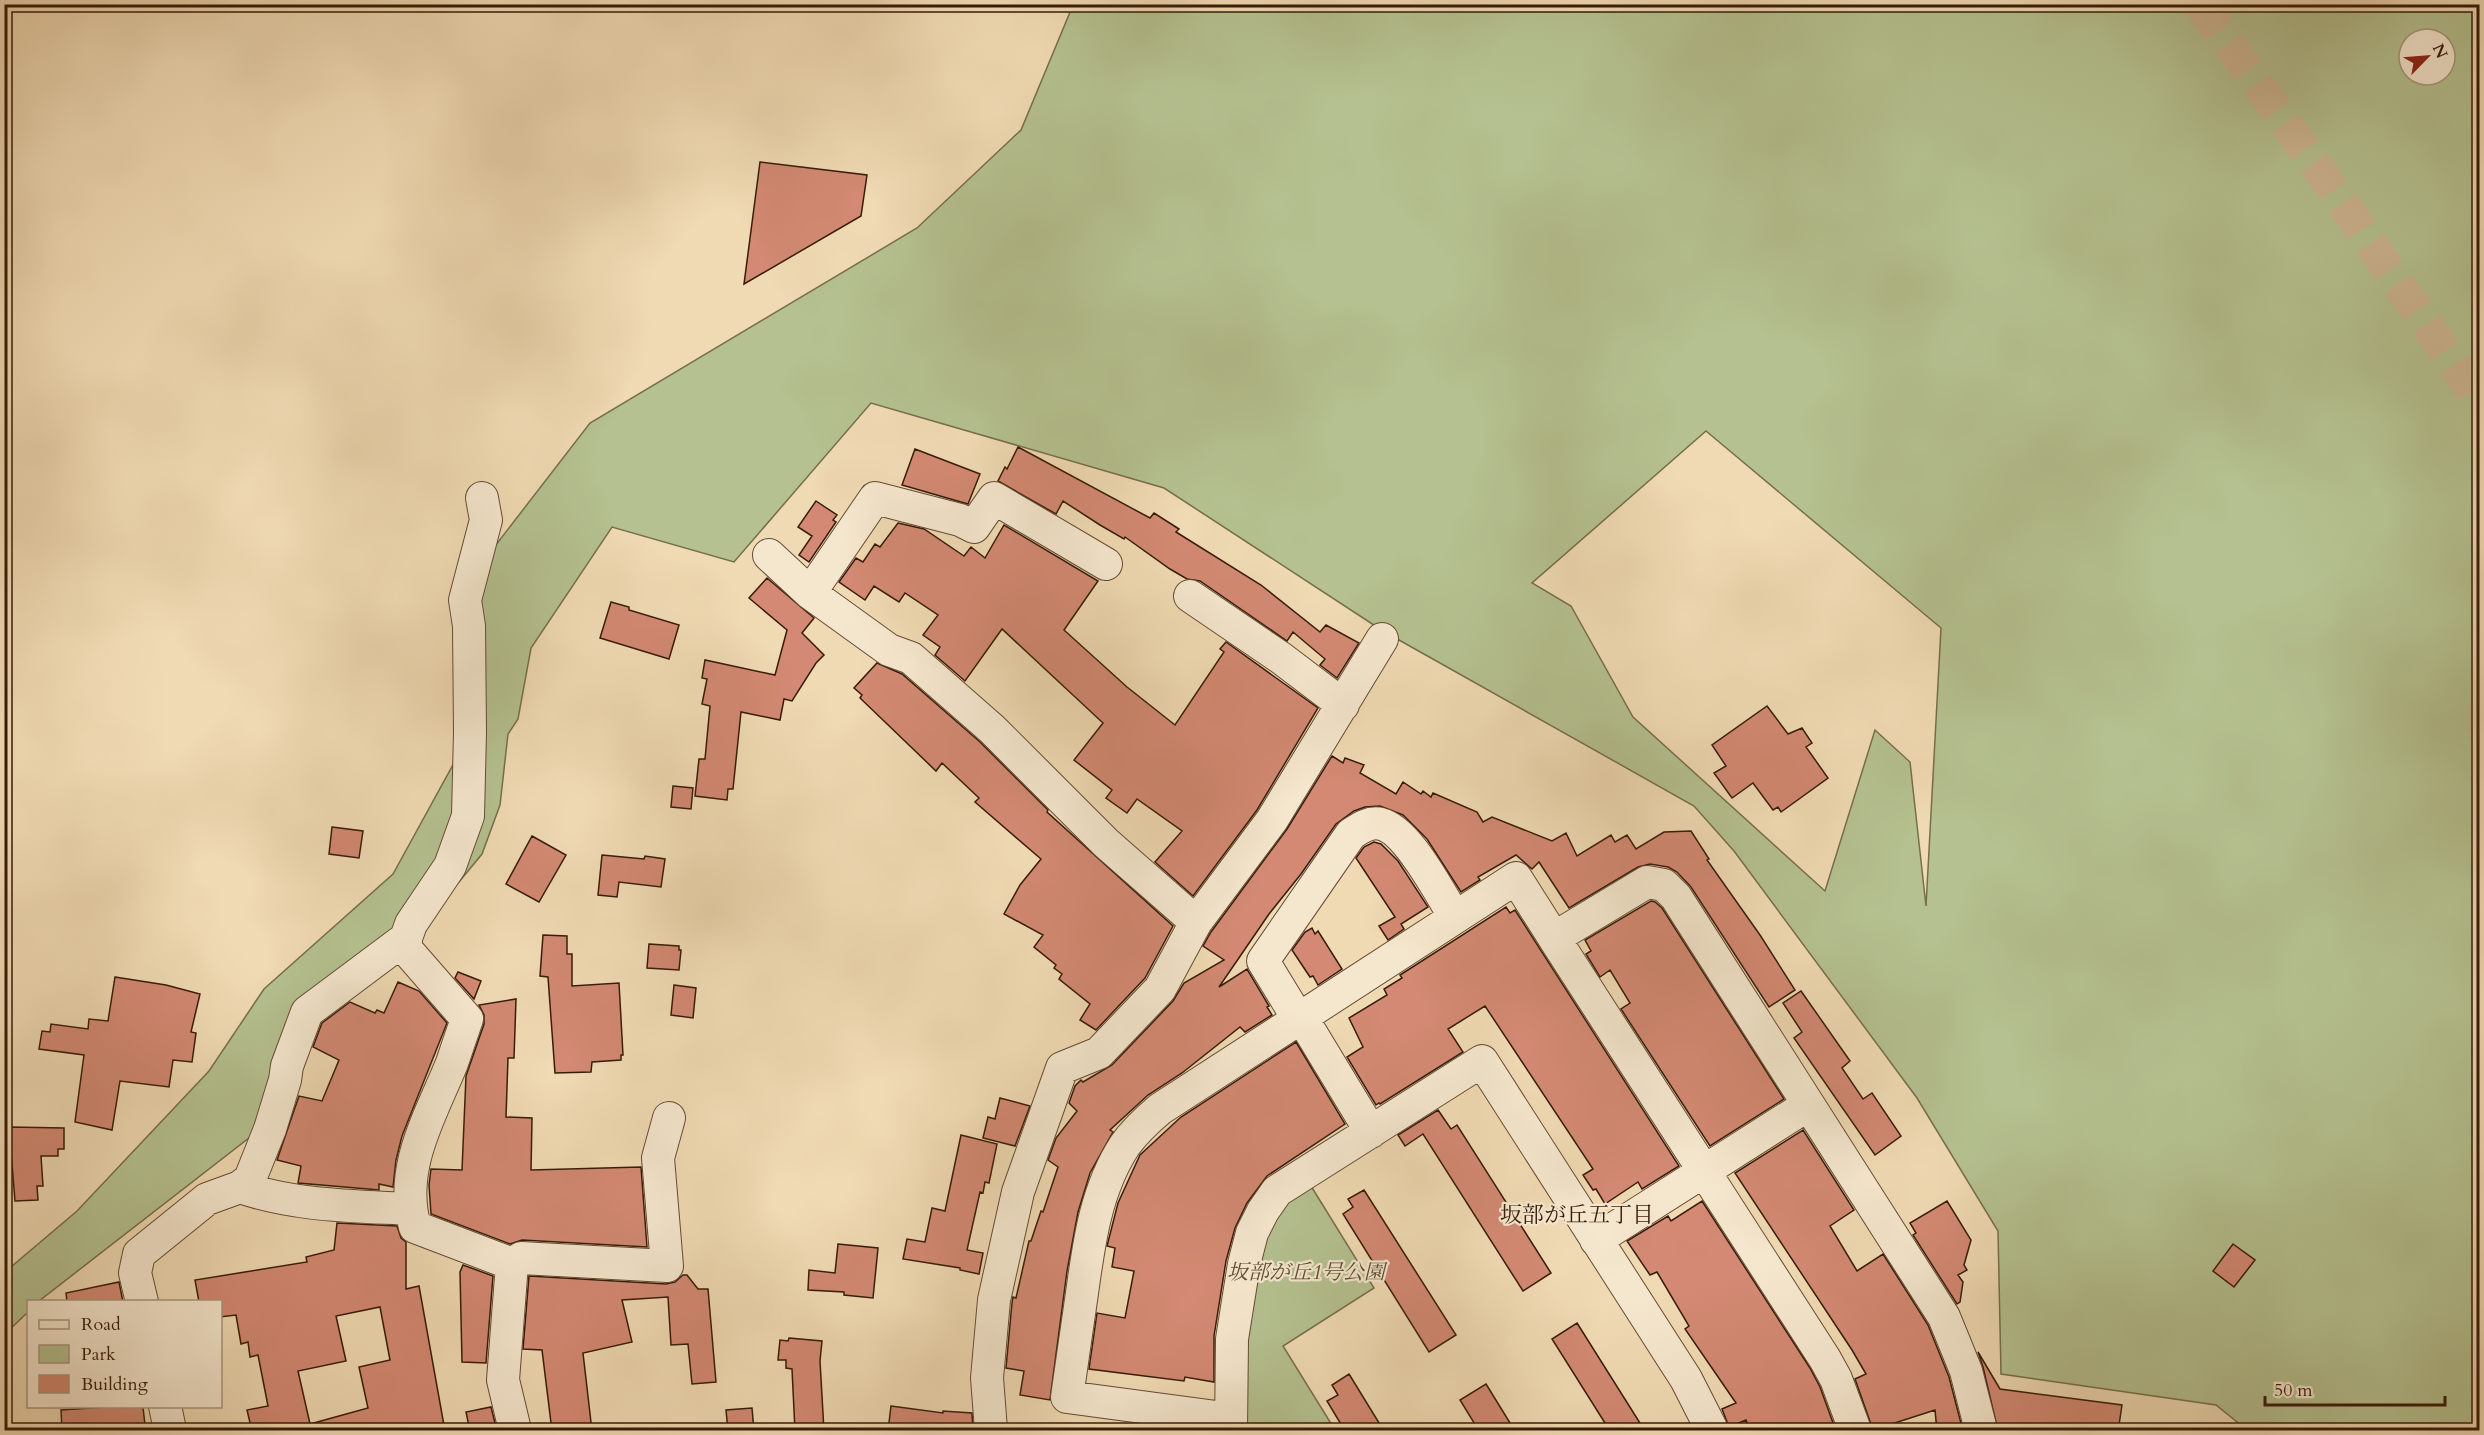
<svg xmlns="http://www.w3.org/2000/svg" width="2484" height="1435" font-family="Cardo,'Noto Serif JP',serif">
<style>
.green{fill:#b5c190;stroke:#766e4c;stroke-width:1.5;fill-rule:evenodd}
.building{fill:#d38973;stroke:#371b08;stroke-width:1.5;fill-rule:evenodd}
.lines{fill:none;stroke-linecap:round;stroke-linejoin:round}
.highway-tunnel{stroke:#cbb491;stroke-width:33;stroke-dasharray:33 16;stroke-linecap:butt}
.minor-casing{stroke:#654b33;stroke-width:34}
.minor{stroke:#f5e7ce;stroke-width:32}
.labels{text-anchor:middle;stroke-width:4.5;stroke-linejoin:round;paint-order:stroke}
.park-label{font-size:21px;font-style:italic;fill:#5d4d31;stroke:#f5e7ce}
.neighbourhood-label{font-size:22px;fill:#371b08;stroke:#f5e7ce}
</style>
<rect width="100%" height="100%" fill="#f0dab3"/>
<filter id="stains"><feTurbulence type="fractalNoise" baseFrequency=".00333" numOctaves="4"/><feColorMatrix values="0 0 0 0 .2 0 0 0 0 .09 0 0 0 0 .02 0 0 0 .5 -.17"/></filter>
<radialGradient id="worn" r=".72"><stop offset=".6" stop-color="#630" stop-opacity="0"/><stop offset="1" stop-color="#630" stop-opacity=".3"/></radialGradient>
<path class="green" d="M1073,5H2479V1430H2247L2216,1405L2001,1374L1998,1231L1917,1098L1734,851L1694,806L1383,631L1164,488L871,403L734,562L612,527L531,648L518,719L508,734L500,805L482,854L459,882L304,1006L254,1134L39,1301L28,1302V1312L5,1334V1272L77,1211L209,1071L264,989L393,874L460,752L485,559L590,423L917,228L1021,130ZM2409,39H2445V75H2409ZM1706,431L1941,628L1926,906L1910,762L1875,730L1825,891L1633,717L1571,606L1532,583Z
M1311,1186L1374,1288L1283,1346L1335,1430H1243L1244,1341L1263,1238L1287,1203Z"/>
<path class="building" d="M760,162L867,175L861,216L744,284Z
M1018,447L1150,518L1154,513L1179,529L1176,532L1261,585L1320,632L1326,625L1359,643L1337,678L1320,665L1325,659L1293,632L1287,641L1200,581L1187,579L1170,569L1125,537L1124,539L1100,525L1063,501L1056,514L998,481L1005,467L1007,469Z
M915,449L980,474L968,504L902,485Z
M816,501L837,515L833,520L836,522L809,562L799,555L812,536L798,527Z
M898,523L924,529L964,556L971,547L985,558L1004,525L1098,581L1064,630L1127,687L1175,725L1224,652L1220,649L1226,642L1318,708L1257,810L1193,896L1155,862L1182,831L1137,799L1127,813L1106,798L1112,790L1074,760L1103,723L1002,629L965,681L935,655L940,647L923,635L938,615L905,593L899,602L874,586L865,600L839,582L856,558L863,562L875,544L880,547Z
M767,578L814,618L802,633L824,655L816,663L792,701L784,699L780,720L741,712L733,789H728L727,800L695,796L699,759H705L710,706L702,704L707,679L702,678L705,660L775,675L787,630L749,598Z
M611,602L629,607V610L679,625L669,659L600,638Z
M877,663L902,674L980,742L1048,810L1047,812L1173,926L1145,978L1096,1030L1080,1020L1090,1004L1059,979L1062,974L1054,968L1056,965L1034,947L1043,935L1004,914L1020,885L1041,859L975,802L979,798L942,763L936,771L860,698L862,695L854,688Z
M1767,706L1788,734L1802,728L1812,743L1806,747L1828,778L1781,812L1778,807L1773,810L1753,783L1732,798L1714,773L1726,766L1712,745Z
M1332,756L1343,763L1345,758L1364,765L1360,773L1396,794L1403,782L1421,794L1423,791L1431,797L1433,793L1477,812L1483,822L1492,817L1552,841L1566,833L1577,856L1611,835L1615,842L1627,835L1636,849L1664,832L1691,831L1709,859L1707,860L1760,935L1795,990L1769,1007L1691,887L1677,872L1668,867L1650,864L1638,867L1569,908L1539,862L1532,869L1516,855L1478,877L1480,880L1461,892L1427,839L1403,815L1380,806L1365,807L1354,811L1336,824L1301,874L1269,914L1219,987L1247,969L1269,1006L1267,1007L1272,1015L1245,1032L1240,1027L1182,1073L1148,1095L1110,1130L1113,1132L1090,1173L1078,1212L1067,1271L1050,1400L1020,1395L1024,1371L1006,1368L1012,1303L1013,1297L1016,1298L1029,1241H1031L1041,1211L1043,1212L1058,1167L1048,1160L1056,1138L1077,1111L1069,1103L1075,1086L1081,1080L1083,1082L1112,1065L1173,1001L1184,983L1224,960L1203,946L1211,932L1287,829Z
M673,786L693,788L691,809L671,807Z
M332,827L363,831L359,858L329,854Z
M532,836L566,855L539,902L506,884Z
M1374,842L1381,844L1398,861L1428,907L1401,924L1404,929L1388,940L1379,926L1395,917L1356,858L1364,847Z
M602,855L644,859L645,856L665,859L661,887L619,882L617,897L598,895Z
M1651,901L1655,902L1662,908L1784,1099L1710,1146L1621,1009L1630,1003L1610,970L1600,977L1586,954L1591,951L1585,940Z
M1506,907L1510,913L1515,910L1679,1166L1642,1189L1638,1182L1605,1204L1596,1189L1593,1190L1583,1175L1593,1169L1485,1006L1448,1029L1463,1052L1380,1104L1379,1103L1376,1105L1347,1057L1363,1047L1349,1018L1387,995L1384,989L1402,978L1400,975Z
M1312,928L1315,934L1318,931L1342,969L1318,985L1313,976L1310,977L1292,950L1305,932Z
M543,935L567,936V954H572V986L619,983L623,1055H621V1060L592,1062L591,1072L555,1073L548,977L540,976Z
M649,944L679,946V950H681L679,970L647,968Z
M458,972L481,981L474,999L455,978Z
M115,977L166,985L200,994L191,1032L196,1033L192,1062L173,1060L169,1087L120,1081L112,1130L75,1122L84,1055L39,1049L42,1031L50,1032L51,1024L88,1029L89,1019L108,1021Z
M398,982L419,991L447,1023L402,1136L396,1160L393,1187L379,1184V1190L368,1189L298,1183L301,1166L277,1160L299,1096L322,1101L339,1060L313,1047L322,1023L350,1002L375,1013L377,1010L384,1013Z
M674,985L696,988L693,1018L671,1015Z
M1801,991L1850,1061L1842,1068L1863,1099L1872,1093L1901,1136L1875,1155L1794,1038L1802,1032L1783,1003Z
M516,999L514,1058H508L506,1117L532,1118L531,1170L641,1167L647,1247L522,1240L510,1244L431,1214L429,1185L431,1169L462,1170L466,1076L484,1024V1015L479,1005Z
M1296,1042L1345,1124L1267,1176L1247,1203L1235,1228L1226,1261L1214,1336V1382L1185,1377L1184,1381L1089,1369L1097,1313L1125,1318L1134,1271L1112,1267L1115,1248L1107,1246L1118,1203L1140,1155L1181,1117Z
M1000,1098L1030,1106L1015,1146L983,1138L988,1117L995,1119Z
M1438,1110L1451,1129L1457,1125L1551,1273L1523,1291L1423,1134L1405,1146L1398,1135Z
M9,1127L64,1128V1149H58V1156H41L43,1186H37L38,1200L15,1201Z
M1803,1130L1854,1210L1830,1226L1857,1271L1883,1254L1928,1325L1949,1377L1963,1431H1937L1935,1410L1873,1430L1855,1379L1866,1374L1852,1350L1735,1173Z
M961,1135L997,1144L989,1183L985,1182L983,1193L980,1192L967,1250L983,1253L979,1274L960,1270V1268L903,1259L907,1239L925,1242L932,1208L945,1211Z
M1364,1190L1456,1335L1429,1352L1343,1214L1353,1207L1348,1199Z
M1702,1201L1810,1368L1820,1387L1836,1431H1750L1746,1420L1729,1427L1722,1409L1736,1403L1685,1329L1689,1326L1657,1272L1650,1275L1627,1241L1668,1216L1671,1221Z
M1947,1201L1971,1240L1964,1265L1967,1270L1958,1275L1963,1282L1960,1302L1957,1304L1913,1235L1916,1233L1910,1223Z
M337,1223L397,1226L401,1238L406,1242V1289L419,1286L445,1431H252L247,1410L268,1406L258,1355L250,1357L248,1342L241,1344L236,1315L220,1317V1302H199L195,1280L307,1262L306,1257L334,1250ZM380,1307L390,1360L359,1367L368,1408L310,1424L298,1371L346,1361L336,1316Z
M838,1244L878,1248L873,1298L844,1295V1292L808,1290L809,1270L835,1273Z
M2233,1244L2255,1260L2234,1287L2213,1271Z
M463,1265L493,1276L486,1363L462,1362L460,1272Z
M683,1275H687L698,1289H708L716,1382L692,1384L688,1344L671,1345L668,1297L622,1300L632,1342L583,1353L592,1431H552L542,1350L523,1349L529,1276L666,1284L675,1282Z
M119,1282L123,1302H67L66,1293Z
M1577,1323L1645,1431H1610L1552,1339Z
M789,1338L822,1341L820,1361L824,1431H795L792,1369L786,1368V1360H778L780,1340L788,1341Z
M1978,1352L2000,1389L2122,1405L2119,1425L2109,1424V1431H1998L1983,1367Z
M1349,1374L1384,1431H1345L1327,1401L1338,1395L1332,1385Z
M1486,1384L1515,1431H1479L1460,1400Z
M891,1406L943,1413V1411L972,1413L973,1431H888Z
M106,1407H143L145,1425L138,1426L139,1431H62L61,1410Z
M491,1407L497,1431H470L466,1412Z
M752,1408L754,1431H728L726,1410Z"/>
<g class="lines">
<path class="highway-tunnel" d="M2200,4L2340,199L2480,402"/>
<defs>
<path id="minor" d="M482,498L486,520L465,600L469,626L470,732L468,816L450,866L411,924L406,938V949L467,1019C462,1033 457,1048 452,1063C431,1115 398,1168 415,1227L512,1264L503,1380L515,1430
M769,555L810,593L889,650L911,658L992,729L1106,843L1196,922
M810,593L875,498L960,520L974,527L994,498L1106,564
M1190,596L1281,658L1343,705
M1554,938L1825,1359L1836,1379L1855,1430
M1302,1018L1371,1132
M1299,1020L1263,961L1351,834C1360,828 1370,821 1381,824C1408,830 1440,894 1455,917
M240,1187C294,1206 353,1206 410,1209
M1596,1240L1808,1105
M512,1264L521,1258L667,1266L658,1158L669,1118
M142,1302L135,1273L139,1254L207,1199L240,1187L250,1179L270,1129L285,1080L287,1066L307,1012L406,938
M165,1406L170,1430
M1231,1419L1067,1397C1072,1362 1077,1328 1082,1293C1089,1242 1096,1189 1125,1145C1135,1131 1147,1120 1160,1109L1516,878L1554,938L1647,882L1664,885L1676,897L1944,1317L1966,1371L1981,1430
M991,1430L987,1378L994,1300L1018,1192L1062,1068L1099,1053L1160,989L1196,922L1272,820L1382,639
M1231,1430L1232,1339L1244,1264L1252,1233L1263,1211L1277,1191L1482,1061L1686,1379L1712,1430"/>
</defs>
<use href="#minor" class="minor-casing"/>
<use href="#minor" class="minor"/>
</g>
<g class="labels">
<g class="park-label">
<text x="1306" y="1279">坂部が丘1号公園</text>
</g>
<g class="neighbourhood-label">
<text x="1577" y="1222">坂部が丘五丁目</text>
</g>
</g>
<rect width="2484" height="1435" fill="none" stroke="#f0dab3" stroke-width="24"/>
<rect x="6" y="6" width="2472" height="1423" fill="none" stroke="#371b08" stroke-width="3"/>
<rect x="12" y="12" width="2460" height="1411" fill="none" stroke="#371b08" stroke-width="1.5"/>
<rect x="27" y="1300" width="195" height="108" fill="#f5e7ce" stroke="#a9957f" stroke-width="1.5"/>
<rect x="39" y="1320" width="30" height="9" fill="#f5e7ce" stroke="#a9957f" stroke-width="1.5"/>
<text x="81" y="1330" font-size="18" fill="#371b08">Road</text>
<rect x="39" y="1345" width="30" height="18" fill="#b5c190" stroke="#a9957f" stroke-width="1.5"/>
<text x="81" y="1360" font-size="18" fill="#371b08">Park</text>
<rect x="39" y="1375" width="30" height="18" fill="#d38973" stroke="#a9957f" stroke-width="1.5"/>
<text x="81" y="1390" font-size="18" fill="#371b08">Building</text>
<g transform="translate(2427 57) rotate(65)"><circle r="28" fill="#f5e7ce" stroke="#a9957f" stroke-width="1.5"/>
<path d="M0-4.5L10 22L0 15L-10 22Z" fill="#8f2418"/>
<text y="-9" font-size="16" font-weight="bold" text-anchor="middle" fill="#371b08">N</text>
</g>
<path d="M2265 1396v9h180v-9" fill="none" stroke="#371b08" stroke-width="3"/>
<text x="2274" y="1396" font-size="18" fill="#371b08" stroke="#f5e7ce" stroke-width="4.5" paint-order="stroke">50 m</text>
<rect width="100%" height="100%" filter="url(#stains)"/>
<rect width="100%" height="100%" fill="url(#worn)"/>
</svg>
